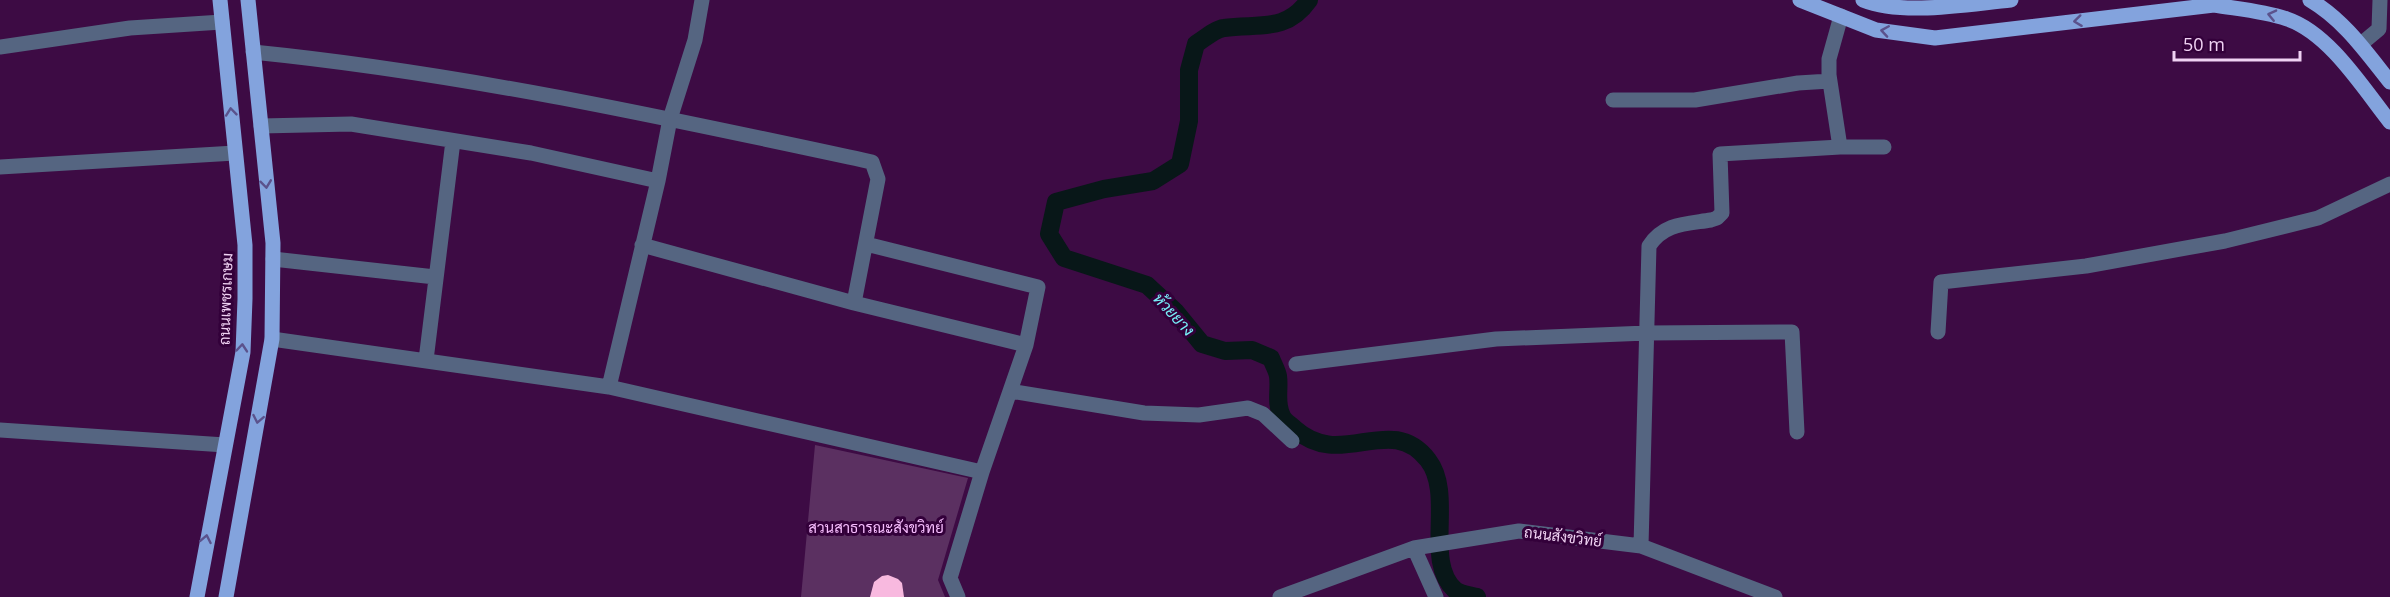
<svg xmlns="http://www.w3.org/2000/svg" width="2390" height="597" font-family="'Open Sans',Sarabun,sans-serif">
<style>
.green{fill:#5b3061}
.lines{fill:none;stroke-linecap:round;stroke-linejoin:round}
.canal{stroke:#081718;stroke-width:18}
.building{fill:#f8b9df}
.minor{stroke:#556581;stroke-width:15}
.major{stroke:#83a3dd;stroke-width:15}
.oneway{stroke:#5b528c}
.labels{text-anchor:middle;stroke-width:6;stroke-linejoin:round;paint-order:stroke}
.street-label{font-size:15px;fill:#f0d2f3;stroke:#33003a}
.park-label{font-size:15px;fill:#f7bdfe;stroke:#33003a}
.water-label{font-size:16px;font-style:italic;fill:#78eff8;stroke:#33003a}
</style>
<rect width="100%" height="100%" fill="#3d0b44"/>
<path class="green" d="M815,445L968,478L938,580L945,597H801Z"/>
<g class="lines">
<path class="canal" d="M1309,0C1286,33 1258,23 1224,28C1215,29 1204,39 1196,44L1189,70V121L1180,164L1153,181L1104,189L1056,202L1049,234L1064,258L1147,285L1175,311L1202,344L1225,351L1252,350L1271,358C1273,364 1277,370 1278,376C1280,389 1275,403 1282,416C1284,421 1291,425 1295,429C1342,471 1390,411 1428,460C1455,495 1423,561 1455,590C1460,594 1470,595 1477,597"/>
</g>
<path class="building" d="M888,575L898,579L902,583L904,597H870L874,582L882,576Z"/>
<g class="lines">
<path class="minor" d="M2361,44L2379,29L2380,0
M0,47L130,28L222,22
M253,52C462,73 667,118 872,162L878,179L854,303
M1613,100H1695L1798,83L1830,81
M261,126L351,124L531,153L658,181
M1840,147H1884
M0,167L235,153
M866,244L1038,287L1026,345L982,472
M642,245L854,303L1026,345
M273,259L435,277
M1938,332L1941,282L2086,266L2225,241L2318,218L2390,184
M272,339L609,387L982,472L950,578L958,597
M426,360L453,141
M1296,364L1496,339L1647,333L1792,332L1797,432
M609,387L658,181L670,119L695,40L702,0
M1010,391L1144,413L1199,415L1248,408L1263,414L1292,441
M0,430L225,445
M1641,546L1649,246C1664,223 1686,224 1711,220L1717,218L1722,213L1720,154L1840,147L1829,75V59L1841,16
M1414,548L1436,597
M1280,597L1414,548L1519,531L1641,546L1775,597"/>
<path class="major" d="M1800,0L1876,30L1935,38L2214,5C2238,9 2264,11 2287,19C2329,33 2363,88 2390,122
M1863,0C1903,16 1968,4 2011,0
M2310,0C2344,20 2366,52 2390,82
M197,597L243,352L245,299V245L220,0
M226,597L272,339L273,243L248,0"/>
</g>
<defs><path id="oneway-chevron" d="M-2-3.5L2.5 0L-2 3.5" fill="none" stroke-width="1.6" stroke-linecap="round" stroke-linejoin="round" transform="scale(1.5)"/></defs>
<g class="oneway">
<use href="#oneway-chevron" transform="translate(2272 15) rotate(-167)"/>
<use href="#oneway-chevron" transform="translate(2078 21) rotate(173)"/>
<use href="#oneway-chevron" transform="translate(1885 31) rotate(-171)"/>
<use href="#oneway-chevron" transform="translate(231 112) rotate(-96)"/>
<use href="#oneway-chevron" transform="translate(266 184) rotate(83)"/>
<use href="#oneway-chevron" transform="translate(242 348) rotate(-85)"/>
<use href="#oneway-chevron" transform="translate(258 419) rotate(101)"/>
<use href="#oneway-chevron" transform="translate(206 539) rotate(-79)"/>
</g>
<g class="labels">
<g class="street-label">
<text transform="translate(226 299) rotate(-88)" y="5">ถนนเพชรเกษม</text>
<text transform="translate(1563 537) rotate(7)" y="5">ถนนสังขวิทย์</text>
</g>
<g class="park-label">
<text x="876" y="533">สวนสาธารณะสังขวิทย์</text>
</g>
<g class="water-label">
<text transform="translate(1174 314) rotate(47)" y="6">ห้วยยาง</text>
</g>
</g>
<path d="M2174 51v9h126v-9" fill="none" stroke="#f0d2f3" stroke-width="3"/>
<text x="2183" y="51" font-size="18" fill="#f0d2f3" stroke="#33003a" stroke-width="4.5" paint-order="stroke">50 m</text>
</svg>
